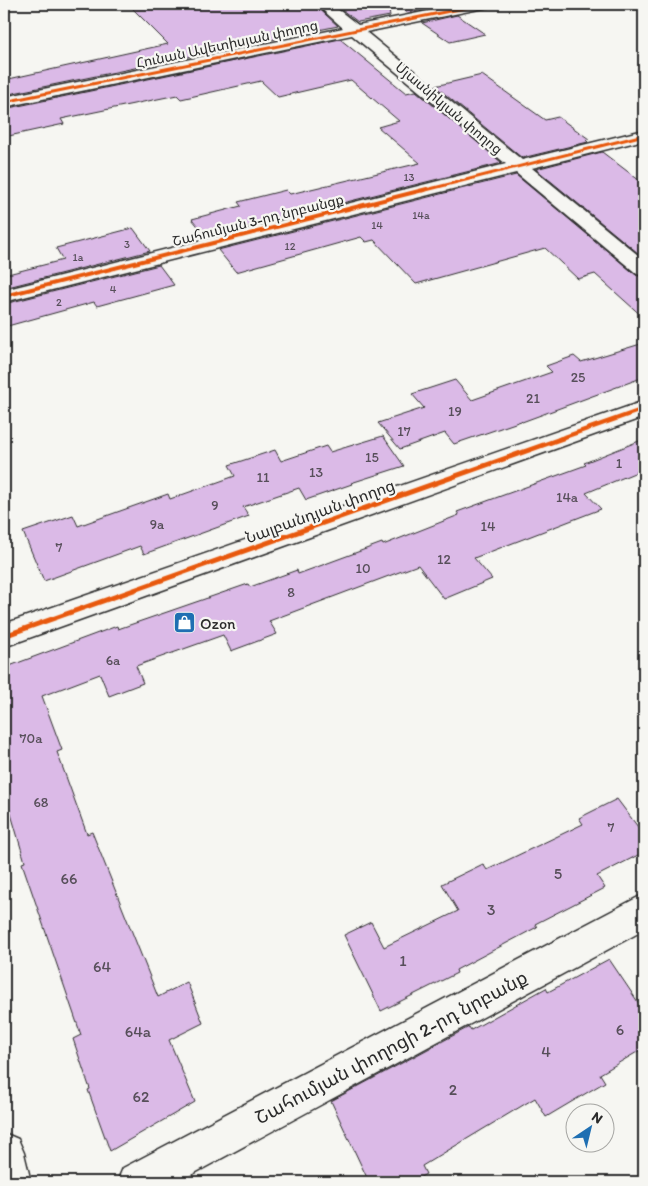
<svg xmlns="http://www.w3.org/2000/svg" width="648" height="1186" font-family="Itim,'Noto Sans Armenian',sans-serif">
<style>
.building{fill:#dbbae7;stroke:#2b2b2b}
.lines{fill:none;stroke-linecap:round;stroke-linejoin:round}
.minor-casing{stroke:#2b2b2b;stroke-width:3}
.minor{fill:#f6f6f2;fill-rule:evenodd}
.cycleway-far2-casing{stroke:#f6f6f2;stroke-width:5}
.cycleway-far1-casing{stroke:#f6f6f2;stroke-width:6}
.cycleway-casing{stroke:#f6f6f2;stroke-width:8}
.cycleway-far2{stroke:#e8590c;stroke-width:3}
.cycleway-far1{stroke:#e8590c;stroke-width:4}
.cycleway{stroke:#e8590c;stroke-width:5}
.labels{text-anchor:middle;stroke-width:4.5;stroke-linejoin:round;paint-order:stroke}
.far-number-label{font-size:11px;fill:#574f5a}
.far-street-label{font-size:14px;fill:#2b2b2b;stroke:#f6f6f2}
.number-label{font-size:14px;fill:#574f5a}
.street-label{font-size:16px;fill:#2b2b2b;stroke:#f6f6f2}
.poi-label{font-size:16px;fill:#2b2b2b;stroke:#f6f6f2;text-anchor:start}
.near-number-label{font-size:16px;fill:#574f5a}
.near-street-label{font-size:19px;fill:#2b2b2b;stroke:#f6f6f2}
</style>
<rect width="100%" height="100%" fill="#f6f6f2"/>
<filter id="ink" filterUnits="userSpaceOnUse"><feTurbulence type="fractalNoise" baseFrequency=".02" numOctaves="2"/><feDisplacementMap in="SourceGraphic" scale="10" xChannelSelector="R" yChannelSelector="G"/><feConvolveMatrix kernelMatrix="1 2 1 2 8 2 1 2 1" color-interpolation-filters="sRGB"/></filter>
<g filter="url(#ink)">
<path class="building" d="M128,4H314L338,26L4,95V80L168,44Z
M334,4H388L390,16L358,22Z
M395,4H440L444,6L408,13Z
M457,15L485,34L450,42L422,23Z
M340,39L406,93L416,91L502,163L207,237L192,219L241,206L238,202L286,190L290,194L420,163L378,127L399,121L351,80L278,97L261,81L181,99L177,95L61,119L64,124L4,137V109Z
M482,75L545,120L558,117L589,139L586,140L588,142L522,158L435,86Z
M602,152L644,184V258L536,169Z
M516,175L636,275L644,278V318L595,274L578,279L545,248L416,284L374,240L366,242L361,237L236,272L218,250Z
M133,228L150,251L4,288V275L63,260L56,248Z
M159,265L174,285L97,306L94,302L4,327V304Z
M644,343V377L522,422L521,421L454,444L445,433L400,449L378,423L424,408L412,394L455,380L472,400L552,372L546,366L574,356L581,362Z
M383,436L404,466L351,483L352,484L306,500L299,488L243,507L249,516L144,554L140,546L44,581L23,532L73,515L78,526L168,494L170,499L235,476L229,465L275,450L281,461L326,446L330,452Z
M644,439V469L586,493L601,509L474,558L492,579L444,599L418,565L269,621L277,634L231,651L223,635L136,666L143,683L109,696L100,674L42,696L62,750L57,752L87,834L92,832L158,997L187,982L203,1023L169,1040L195,1102L110,1151L88,1090L90,1089L73,1039L81,1035L22,863L25,862L4,790V668L117,626L118,629L248,584L250,587L297,570L298,574L382,543L383,545L459,515L457,512L586,465L584,463Z
M617,799L644,835V852L597,876L605,888L535,924L537,927L456,970L457,973L381,1011L344,935L371,922L384,947L458,911L442,884L483,864L487,870L583,824L579,818Z
M609,959L644,1011V1048L600,1074L605,1082L546,1117L535,1098L422,1166L426,1174L412,1182H369L331,1101L469,1027L471,1030L546,988L548,992Z"/>
<g class="lines">
<defs>
<path id="minor" d="M316,4H331L358,25L464,4H491L489,7L484,8L366,32L522,160L644,130V140L532,168L644,260V276L637,274L516,173L4,302V290L506,164L352,35L4,107V97L343,28Z
M644,401V417L4,647V624Z
M644,894V930L178,1182H117L123,1168Z
M4,1133L18,1139L24,1153L31,1182H4Z"/>
</defs>
<use href="#minor" class="minor-casing"/>
<use href="#minor" class="minor"/>
<defs>
<path id="cycleway-far2" d="M4,102L484,4
M422,191L644,135"/>
<path id="cycleway-far1" d="M4,296L427,189
M559,439L644,409"/>
<path id="cycleway" d="M4,636L563,438"/>
</defs>
<use href="#cycleway-far2" class="cycleway-far2-casing"/>
<use href="#cycleway-far1" class="cycleway-far1-casing"/>
<use href="#cycleway" class="cycleway-casing"/>
<use href="#cycleway-far2" class="cycleway-far2"/>
<use href="#cycleway-far1" class="cycleway-far1"/>
<use href="#cycleway" class="cycleway"/>
</g>
</g>
<defs>
<symbol id="shop-square" viewBox="-11 -11 22 22"><rect x="-9" y="-9" width="18" height="18" rx="4" fill="#1f6fb2" stroke="#f6f6f2"/><path d="M-5-2.5h2.3a2.7 3.5 0 0 1 5.4 0H5L5.5 6h-11ZM-1.5-2.5h3a1.5 2.3 0 0 0-3 0Z" fill="#fff"/></symbol>
</defs>
<g fill-rule="evenodd">
<use href="#shop-square" x="172" y="610" width="25" height="25"/>
</g>
<g class="labels">
<g class="far-number-label">
<text x="409" y="181">13</text>
<text x="421" y="219">14a</text>
<text x="377" y="229">14</text>
<text x="127" y="248">3</text>
<text x="290" y="250">12</text>
<text x="78" y="261">1a</text>
<text x="113" y="293">4</text>
<text x="59" y="306">2</text>
</g>
<g class="far-street-label">
<text transform="translate(227 44) rotate(-12)" y="5">Հունան Ավետիսյան փողոց</text>
<text transform="translate(449 108) rotate(40)" y="5">Մյասնիկյան փողոց</text>
<text transform="translate(258 220) rotate(-14)" y="5">Շահումյան 3-րդ նրբանցք</text>
</g>
<g class="number-label">
<text x="578" y="382">25</text>
<text x="533" y="403">21</text>
<text x="455" y="416">19</text>
<text x="404" y="436">17</text>
<text x="372" y="462">15</text>
<text x="619" y="468">1</text>
<text x="316" y="477">13</text>
<text x="263" y="482">11</text>
<text x="567" y="502">14a</text>
<text x="215" y="510">9</text>
<text x="157" y="529">9a</text>
<text x="488" y="531">14</text>
<text x="59" y="552">7</text>
<text x="444" y="564">12</text>
<text x="363" y="573">10</text>
<text x="291" y="597">8</text>
<text x="113" y="665">6a</text>
<text x="31" y="743">70a</text>
<text x="41" y="807">68</text>
<text x="611" y="832">7</text>
</g>
<g class="street-label">
<text transform="translate(320 511) rotate(-20)" y="6">Նալբանդյան փողոց</text>
</g>
<g class="poi-label">
<text x="200" y="629">Ozon</text>
</g>
<g class="near-number-label">
<text x="558" y="879">5</text>
<text x="69" y="884">66</text>
<text x="491" y="915">3</text>
<text x="403" y="966">1</text>
<text x="102" y="972">64</text>
<text x="620" y="1035">6</text>
<text x="138" y="1037">64a</text>
<text x="546" y="1057">4</text>
<text x="453" y="1095">2</text>
<text x="141" y="1102">62</text>
</g>
<g class="near-street-label">
<text transform="translate(391 1047) rotate(-28)" y="7">Շահումյան փողոցի 2-րդ նրբանք</text>
</g>
</g>
<rect width="648" height="1186" fill="none" stroke="#f6f6f2" stroke-width="20"/>
<rect x="10" y="10" width="628" height="1166" fill="none" stroke="#2b2b2b" stroke-width="2" filter="url(#ink)"/>
<g transform="translate(590 1128) rotate(35)"><circle r="24" fill="#f6f6f2" stroke="#a5a5a2"/>
<path d="M0-4L9 19L0 12L-9 19Z" fill="#1f6fb2"/>
<text y="-8" font-size="14" font-weight="bold" text-anchor="middle" fill="#2b2b2b">N</text>
</g>
</svg>
